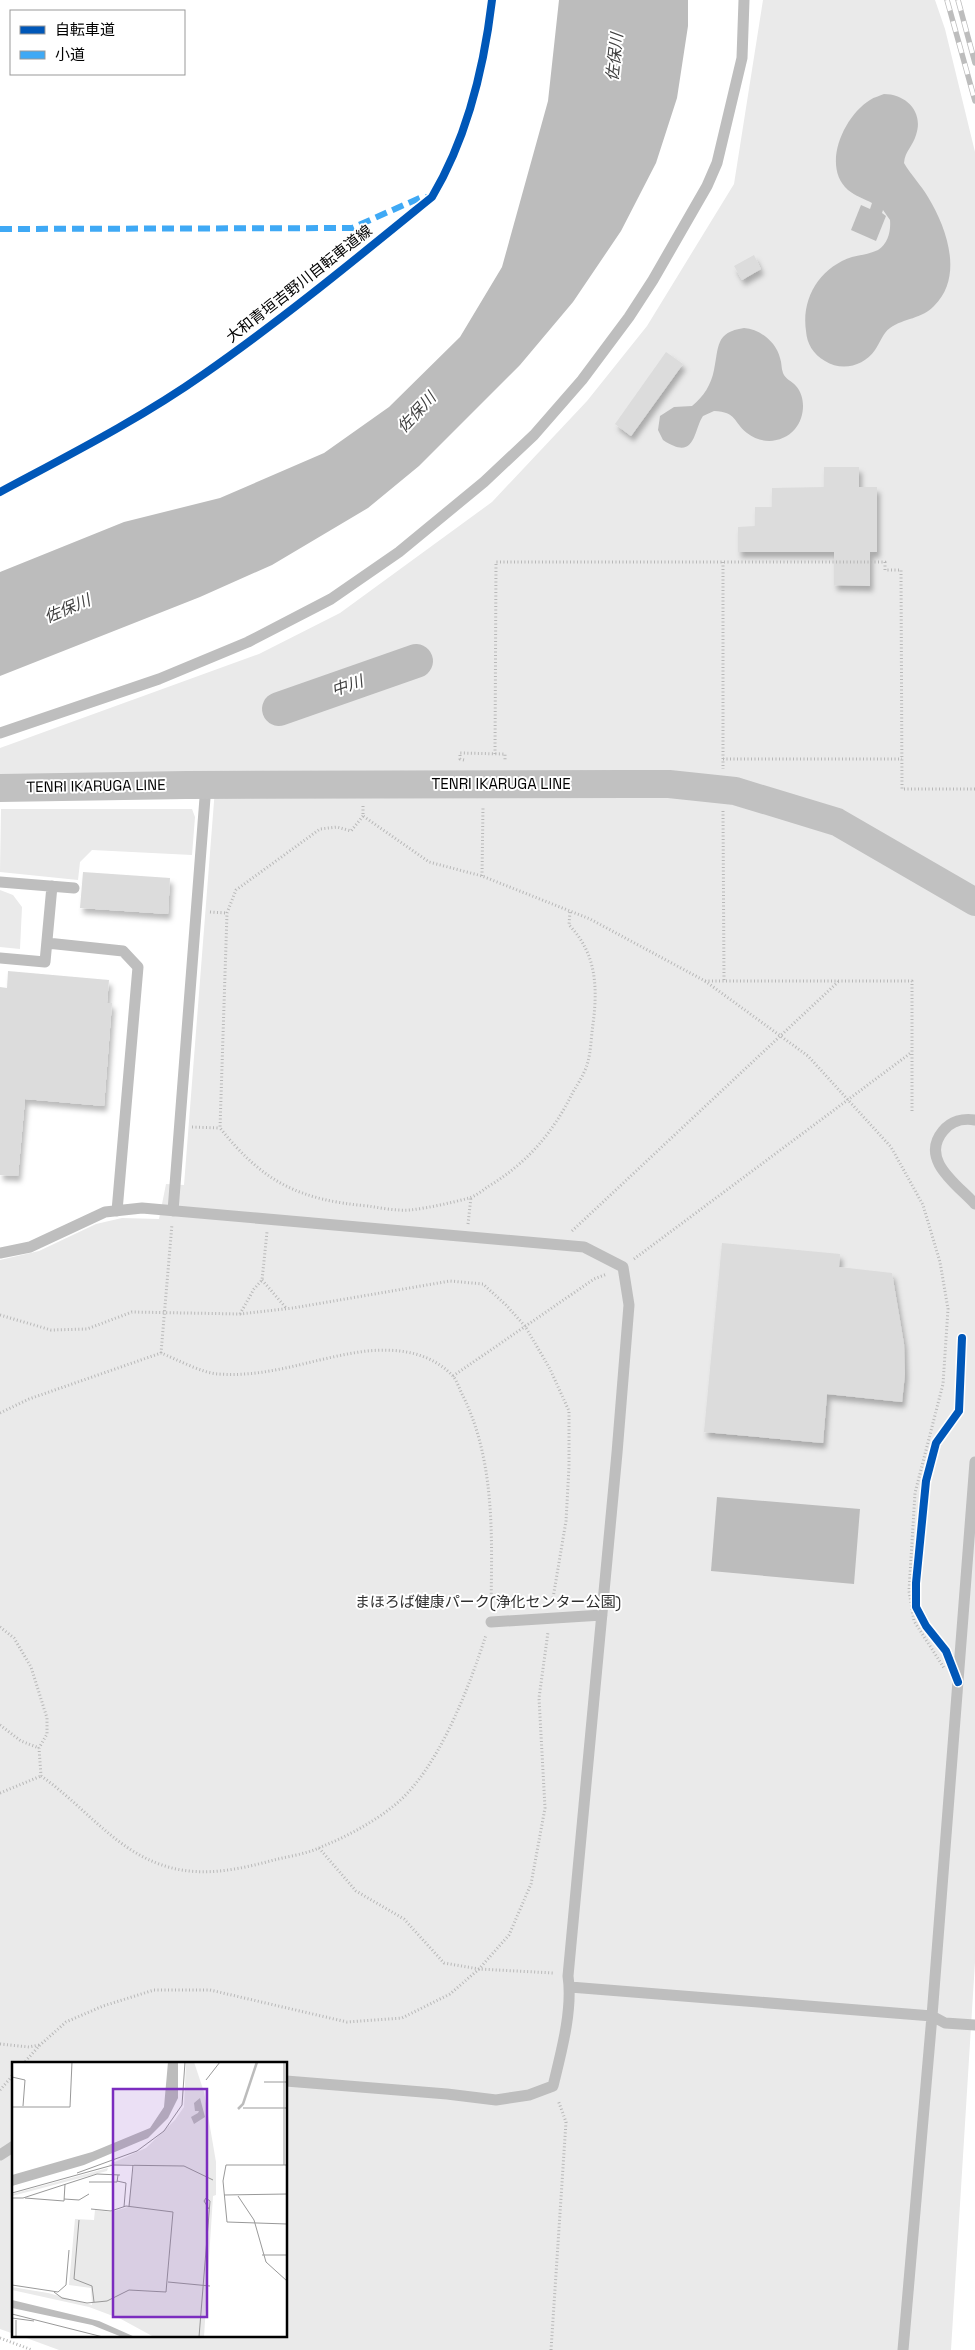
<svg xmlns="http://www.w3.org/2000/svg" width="975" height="2350" font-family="'Space Grotesk','Noto Sans JP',sans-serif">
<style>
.green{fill:#eaeaea}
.water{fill:#bcbcbc}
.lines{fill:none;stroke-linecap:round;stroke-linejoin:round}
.river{stroke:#bcbcbc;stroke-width:34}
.building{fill:#dcdcdc;filter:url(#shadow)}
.path{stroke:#b8b8b8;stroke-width:3;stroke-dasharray:1 2.5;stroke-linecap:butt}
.service{stroke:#bebebe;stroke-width:11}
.secondary{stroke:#c1c1c1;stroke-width:28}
.rail-casing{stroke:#bdbdbd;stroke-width:5.5}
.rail{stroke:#fff;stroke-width:4;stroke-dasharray:11;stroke-linecap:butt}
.quiet{stroke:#3fa9f5;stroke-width:6;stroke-dasharray:12 6;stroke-linecap:butt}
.cycleway-casing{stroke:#fff;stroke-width:11}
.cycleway{stroke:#0057b8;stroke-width:8}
.labels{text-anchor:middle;stroke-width:4;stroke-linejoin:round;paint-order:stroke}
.street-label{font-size:15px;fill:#000;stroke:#fff}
.park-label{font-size:15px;fill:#2f2f2f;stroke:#fff}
.water-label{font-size:16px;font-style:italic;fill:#404040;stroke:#fff}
.inset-river{fill:none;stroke:#bcbcbc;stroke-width:2.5}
.inset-road{fill:none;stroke:#999;stroke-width:1}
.view{fill:#7b2cbf;fill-opacity:0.15;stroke:#7b2cbf;stroke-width:2.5}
.inset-edge{fill:none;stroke:#000;stroke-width:2.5}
</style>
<defs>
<filter id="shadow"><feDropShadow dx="3" dy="5.5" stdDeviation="2.5" flood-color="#0004"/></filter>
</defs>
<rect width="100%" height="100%" fill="#fff"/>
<path class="green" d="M763,0H935L945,29L975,152V1962L951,2350H59L21,2336H286V2064H14V2334L0,2329V1260L39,1251L96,1224L122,1218L159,1219L166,1184L184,1185L216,776L0,779V748L259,654L340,613L492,502L587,401L647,326L734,184Z
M1,809H192L195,817L192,855L92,850L80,862L78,880L0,872Z
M0,890L13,895L22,907L20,949L0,947Z"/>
<path class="water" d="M559,0H688V26L677,98L656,163L621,231L573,302L520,365L419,466L368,508L272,565L200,597L0,676V572L124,522L220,498L324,453L389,407L460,337L502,267L548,101Z
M884,94C906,94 924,112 916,135C913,146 905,151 904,163C911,175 921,185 928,197C947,228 964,277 934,306C922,319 904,318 890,328C883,333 880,343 875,350C864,366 842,372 825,361C813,354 807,344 806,331C801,297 821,267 852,257C860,255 870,254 878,250C888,244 891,231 890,220L883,210L882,213L886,216L876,241L851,230L861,205L870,209L872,203C865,199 855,196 848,190C821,166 844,116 870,100C874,97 880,96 884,94Z
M744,328C760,329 776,342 780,358C782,363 781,368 783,373C785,379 792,381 796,386C806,397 805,417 795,429C783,443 762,445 747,433C733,422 737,412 714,411L703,416C693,431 696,462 663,440L658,430L660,416L674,407L692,406C704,396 711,385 714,370C719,347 715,332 744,328Z
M717,1497L860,1509L854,1584L711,1571Z"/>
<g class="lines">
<path class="river" d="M279,709L416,661"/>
</g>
<path class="building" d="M754,255L761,269L742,280L734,266Z
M666,352L683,364L631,436L615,424Z
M824,467H859V487H877V552H870V586L834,585V552H738V527L755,526V507H772V488L824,487Z
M83,872L170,878L168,914L80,908Z
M8,971L109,980L107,1003H112L104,1106L25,1099L18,1176L0,1175V987L7,988Z
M722,1243L840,1254L839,1267L892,1273L904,1344L905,1374L902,1402L827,1394L823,1443L704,1432Z"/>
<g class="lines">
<path class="path" d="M723,562V769
M495,754L496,562H885V570H901L902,789H975
M723,759H902
M464,760L460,759V753L505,754V761
M363,806V816L429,862L482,876L590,919L705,981L808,1056L891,1147L923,1205L940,1262L948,1309L943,1384L915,1493L909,1591L914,1621L944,1668
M723,811L724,981
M363,816L351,831L337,827L320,829L236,890L227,913L220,1128C263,1182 299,1200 368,1206C381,1208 396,1211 410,1210C428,1208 451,1203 469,1198C476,1196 483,1190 489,1186C527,1163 553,1133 573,1092C578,1084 584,1074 587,1065C591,1053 591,1037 593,1024C598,986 596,953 569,925L570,911
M482,876L483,806
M210,912L227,913
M705,981H912V1112
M192,1127L220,1128
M468,1224L471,1197
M572,1231L839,981
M634,1259L912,1052
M262,1280L287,1309
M240,1314L254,1289L262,1280L267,1232
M0,1315L51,1330L87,1329L132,1312L240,1314L293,1308L450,1281L483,1284L506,1305L525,1326L550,1369L569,1411V1467L566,1521L552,1604
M161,1353L172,1224
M453,1376L594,1279L607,1274
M0,1413L29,1399L161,1353C176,1359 202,1373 218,1374C271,1378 316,1357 367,1351C398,1348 429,1352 452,1375C457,1380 460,1391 464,1398C495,1463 492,1537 491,1607
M0,1627L14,1638L31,1667L47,1718V1734L39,1748L41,1776
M0,1725L21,1741L39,1748
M41,1776C82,1804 114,1849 162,1865C199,1878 237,1870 274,1860C289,1856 307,1854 321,1847C348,1836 374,1822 396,1804C439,1768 469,1687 486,1635
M0,1793L41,1776
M319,1848L356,1891L404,1919L444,1963L479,1969L553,1973
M0,2044L29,2047L39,2045
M23,2064L40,2045L66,2022L103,2006L154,1990H210L347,2022L402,2018L450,1994L479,1969L509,1935L531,1884L545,1808L539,1698L548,1632
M0,2090L14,2074
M0,2338L32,2350
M551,2350L566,2122L558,2100"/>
<path class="service" d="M0,733L159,679L248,642L331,599L399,552L484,482L534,435L582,380L629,317L653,280L707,186L717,163L742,58L744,0
M0,882L74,888
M47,943L123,951L138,967L117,1211
M0,958L45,962L52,886
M975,1120C963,1118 951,1121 943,1131C919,1160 958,1185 975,1204
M173,1211L206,785
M0,1253L30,1247L105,1212L142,1208L584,1247L623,1267L629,1305L617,1453L568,1976C573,2010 561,2053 553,2086L529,2095L496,2100L447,2094L286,2081
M491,1622L602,1615
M570,1987L932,2016L945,2023L975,2025
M0,2155L14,2146
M903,2350L932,2016L975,1462"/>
<path class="secondary" d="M0,788L186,785L629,784H669L735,791L837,822L975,902"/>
<defs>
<path id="rail" d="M947,0L975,101
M958,0L975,63"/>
</defs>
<use href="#rail" class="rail-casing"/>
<use href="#rail" class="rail"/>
<path class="quiet" d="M0,229L352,228L422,197H431"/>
<defs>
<path id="cycleway" d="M0,492C69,455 140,419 204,374C283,319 357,258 432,197C467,138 484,68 492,0
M958,1682L946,1651L926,1626L916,1607V1583L926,1481L936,1443L959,1411L962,1338"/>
</defs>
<use href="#cycleway" class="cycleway-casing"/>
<use href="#cycleway" class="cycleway"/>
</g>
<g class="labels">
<g class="street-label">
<text transform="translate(299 284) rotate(-38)" y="5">大和青垣吉野川自転車道線</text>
<text x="501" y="789">TENRI IKARUGA LINE</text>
<text transform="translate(96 786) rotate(-1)" y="5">TENRI IKARUGA LINE</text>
</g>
<g class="park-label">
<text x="488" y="1607">まほろば健康パーク(浄化センター公園)</text>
</g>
<g class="water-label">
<text transform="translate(614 57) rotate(-84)" y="6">佐保川</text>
<text transform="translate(416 412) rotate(-47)" y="6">佐保川</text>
<text transform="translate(67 608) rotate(-23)" y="6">佐保川</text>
<text transform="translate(347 685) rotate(-19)" y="6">中川</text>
</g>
</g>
<g transform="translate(12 2062)">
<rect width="275" height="275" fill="#fff"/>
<path d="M174,0H182L192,30L204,100V133L201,134L192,275H142L109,257L77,245L0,228V225L36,231L80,243L79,226L57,223L63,157L82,158L83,148L99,150L116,145L122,102L96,103L134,86L163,58L172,45ZM96,106L95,109L0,134V132Z" fill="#eaeaea"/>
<path d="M156,0H166V36L156,56L136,76L72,103L0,124V113L80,90L138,66L152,45ZM188,36L193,55L182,62L179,55L186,51L187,49H183L182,41ZM0,238L87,259L123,275H110L80,263L0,246Z" fill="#bcbcbc"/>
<path class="inset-river" d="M226,47L231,42L245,0"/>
<path class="inset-road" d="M272,0V103M0,15L13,18L11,44M194,18L208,0M252,20H275M0,45H58L60,0M231,46H274M275,103H214L211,119L215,160L275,162M65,111L125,89L152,69L170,43L173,0M275,115V157M105,119L114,121L112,145M77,120H105L106,113M0,131L101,103L172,104L201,118M212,133L275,132M226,134L242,158L254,200L275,219M0,136H11L85,112L108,113M13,136L52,139L53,122M52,137L67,138L77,132M117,145L121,103M67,158L62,217L80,224L82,240M250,193H275M156,220L198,224M0,223L46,230L54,223L57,188M42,230L50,236L75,241L95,239L117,228L154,230L161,150L114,144L99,149L79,147M0,252L91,275M0,256L22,259M4,258V275M187,275L198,139L194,136L192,139L197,147"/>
<path class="view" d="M101,27H195V255H101Z"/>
<rect width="275" height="275" class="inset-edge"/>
</g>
<rect x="10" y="10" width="175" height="65" fill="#ffffff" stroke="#999999"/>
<rect x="20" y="26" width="25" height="8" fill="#0057b8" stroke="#999999"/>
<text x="55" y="35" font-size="15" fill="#000000">自転車道</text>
<rect x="20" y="51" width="25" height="8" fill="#3fa9f5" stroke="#999999"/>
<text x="55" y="60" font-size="15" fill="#000000">小道</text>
</svg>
